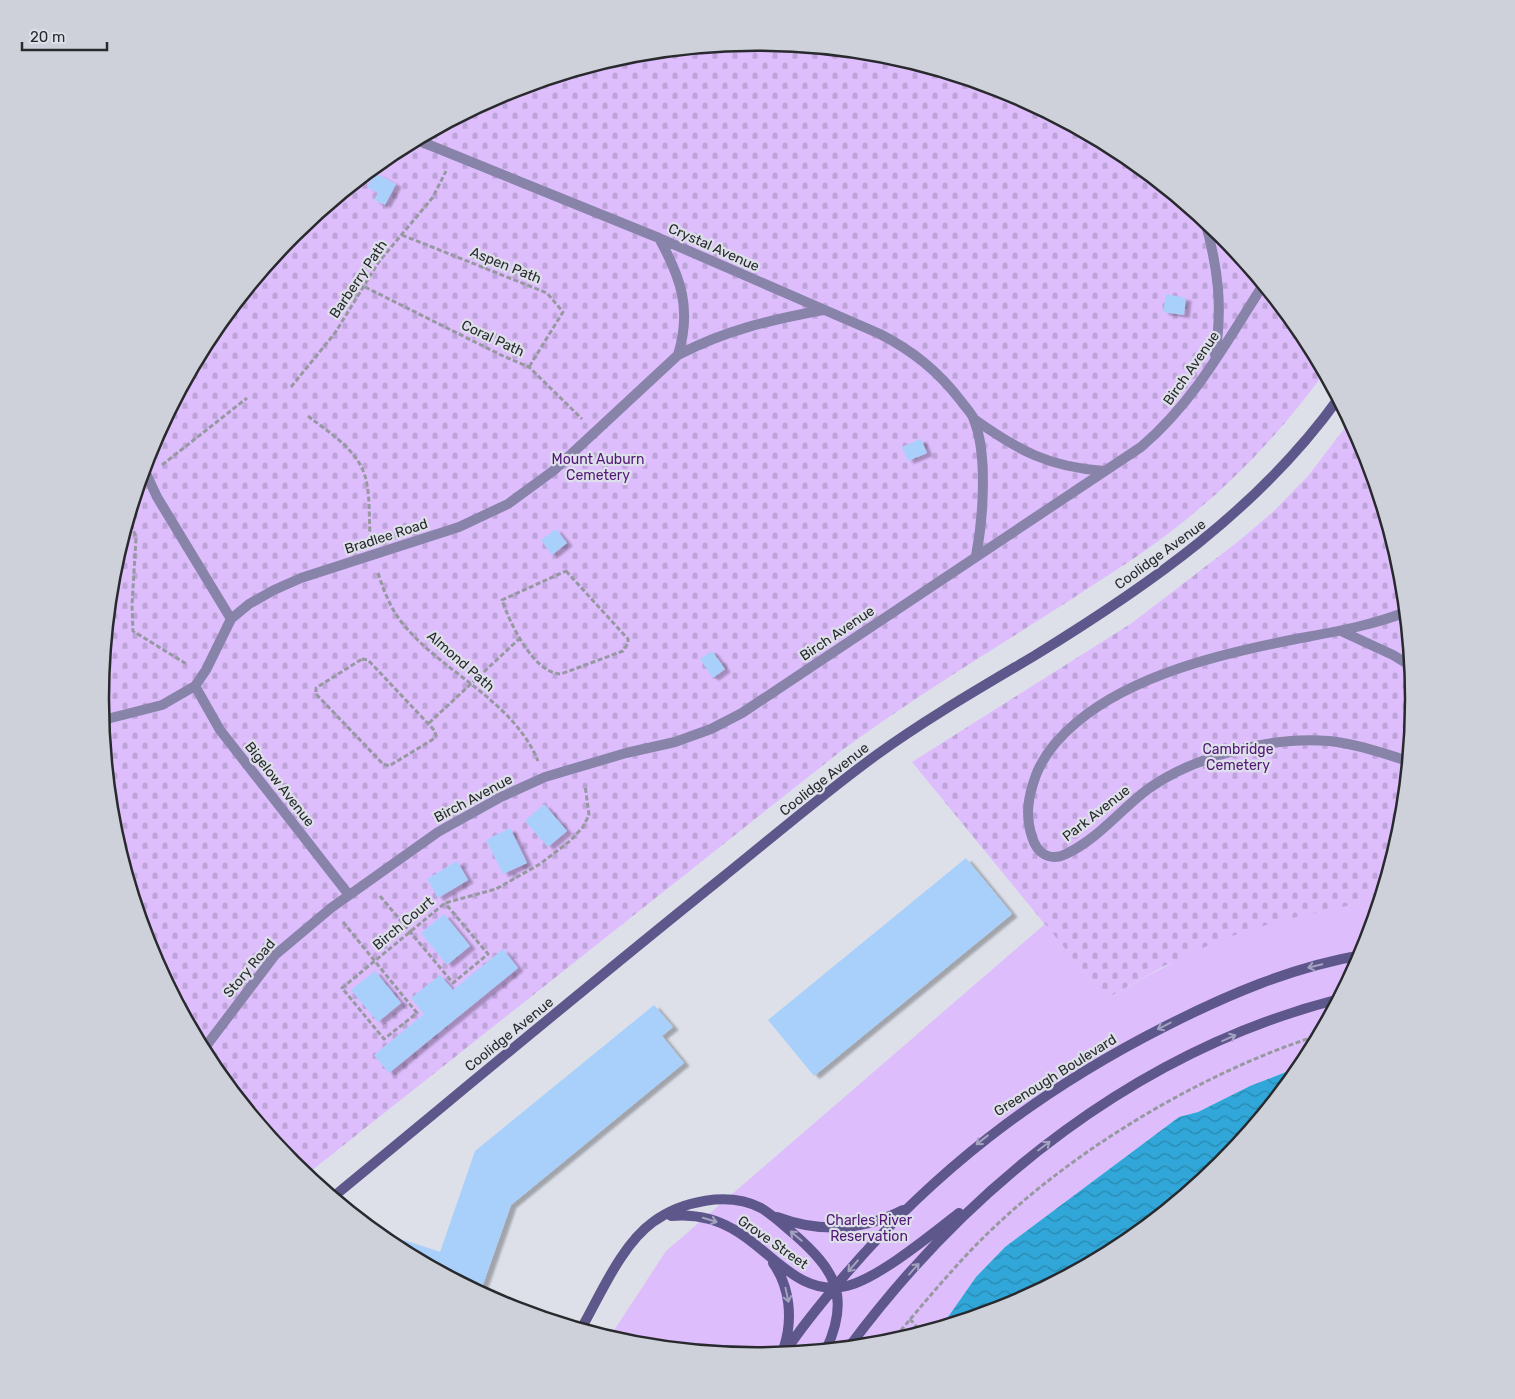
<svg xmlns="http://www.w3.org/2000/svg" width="1515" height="1399" font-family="Rubik,sans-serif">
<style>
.cemetery{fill:url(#cemetery-stones)}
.park{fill:#debdfd}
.water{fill:url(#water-waves)}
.building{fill:#a8d0fb;filter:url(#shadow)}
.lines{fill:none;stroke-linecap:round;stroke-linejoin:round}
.path{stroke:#96999f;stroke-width:3;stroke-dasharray:5 2.5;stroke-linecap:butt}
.lane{stroke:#8783a9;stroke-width:10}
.secondary{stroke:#5e578c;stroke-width:10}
.oneway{stroke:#a4a2bf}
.labels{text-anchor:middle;stroke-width:4.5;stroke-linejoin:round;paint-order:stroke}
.street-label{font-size:14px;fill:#282a2d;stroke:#dde0e9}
.park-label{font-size:14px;fill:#521777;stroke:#dde0e9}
.rim{fill:none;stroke:#282a2d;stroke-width:2.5}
</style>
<defs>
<pattern id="cemetery-stones" width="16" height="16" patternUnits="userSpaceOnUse" patternTransform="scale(1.25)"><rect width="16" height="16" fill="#debdfd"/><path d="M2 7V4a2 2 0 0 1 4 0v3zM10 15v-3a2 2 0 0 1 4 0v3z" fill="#bea3d9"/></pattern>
<pattern id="water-waves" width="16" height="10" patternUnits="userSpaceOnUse" patternTransform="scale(1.25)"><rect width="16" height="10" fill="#30a7d8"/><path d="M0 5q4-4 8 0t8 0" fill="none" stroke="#2988b0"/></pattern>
<filter id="shadow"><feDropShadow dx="5.5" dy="3" stdDeviation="1" flood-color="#0004"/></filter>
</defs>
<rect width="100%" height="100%" fill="#dde0e9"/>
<path class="cemetery" d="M758,43L886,55L1009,93L1123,153L1222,235L1304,335L1324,373C1280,434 1229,487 1169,533C1141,555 1111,573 1081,593C1001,645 918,694 841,751L306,1175L293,1164L211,1064L150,951L113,827L101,699L113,571L151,448L211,334L293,235L393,153L506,92L630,55Z
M1350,421L1365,448L1402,572L1414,700L1402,828L1380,899L1286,920L1164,966L1106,999L912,762L1132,623L1240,540L1274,511L1308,476Z"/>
<path class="park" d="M1380,899L1364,951L1304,1065L1250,1086L1198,1112L1179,1117L1005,1247L976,1277L941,1327L885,1344L758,1356L629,1344L609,1338L666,1251L1045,924L1106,999C1144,978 1181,956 1222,940C1272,920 1327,911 1380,899Z"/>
<path class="water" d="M1304,1065L1222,1164L1122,1246L1009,1307L941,1327L976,1277L1005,1247L1179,1117L1198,1112L1250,1086Z"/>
<path class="building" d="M375,173L396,184L385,205L374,200L378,193L367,187Z
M1166,294L1186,298L1184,315L1163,312Z
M921,439L927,453L908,461L902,447Z
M556,529L567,543L552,555L541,540Z
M712,651L725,669L713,678L700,659Z
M544,804L567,831L548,847L525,821Z
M510,828L527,863L503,874L486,840Z
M966,858L1012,914L814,1076L768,1020Z
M457,861L468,880L438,898L427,879Z
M444,914L470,946L447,965L421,933Z
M503,949L518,968L389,1073L374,1055L424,1014L411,998L440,975L453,990Z
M375,971L401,1003L378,1022L351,990Z
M654,1005L673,1027L662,1036L684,1063L511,1205L480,1293L401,1250L404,1240L440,1252L475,1151Z"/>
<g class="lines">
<path class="path" d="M402,235L547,293L563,312L529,367
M365,287L503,356L529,367L582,419
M291,387L335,333L378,263L433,197L446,171
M308,416C331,434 363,453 367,485C370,501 369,518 370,535
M162,465L247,398
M129,517L136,538L132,605L133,631L188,665
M566,571L628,639V643L623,651L561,674C533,673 510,623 502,600Z
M378,573C384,591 390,608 403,624C443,673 513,700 538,761
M362,659L368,660L435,731L436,736L432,740L389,766L383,764L316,694V688Z
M429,723L519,639
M380,896L453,983L488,954L445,903
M343,922L417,1013L384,1039L342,988L445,903L496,889L540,864L570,841L583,827L589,815L585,785
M910,1319L922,1333
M891,1342C919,1309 946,1276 976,1245C1065,1154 1198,1074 1319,1035"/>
<path class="lane" d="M417,140L659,238L880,334C913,351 938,371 961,401C965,407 972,413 974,420C988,454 983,520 976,556
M1205,221C1218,268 1223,307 1215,355
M678,355C726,330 770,320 823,310
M974,419C1019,451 1049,467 1104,471
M144,469L157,497L231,619
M1406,612C1370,626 1333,632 1296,639C1224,653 1134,674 1077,722C1059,737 1044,754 1036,775C1028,797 1025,815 1032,837C1037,853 1049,862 1066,854C1098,839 1120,810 1148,789C1194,756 1273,736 1329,741C1357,744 1382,753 1408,761
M1341,631L1393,655L1411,666
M195,686L220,730L349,895
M103,720L162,705L195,686L206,670L231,619L249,604L274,590L301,578L459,527L508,504L553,471L678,355C692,309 681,278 659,238
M203,1050L275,955L331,908L438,832L501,797L545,777L626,753L675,742L711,729L742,713L1141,447C1194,402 1226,343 1263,285"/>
<path class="secondary" d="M333,1197C463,1090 592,982 723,877C774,836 823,794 875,756C926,719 980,688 1034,656C1148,586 1259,509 1338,399
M671,1216C692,1214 714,1218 733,1229C770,1249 799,1298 847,1286C879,1278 932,1234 959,1213
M777,1217C820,1233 862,1231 903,1210
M773,1263C790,1287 793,1319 784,1347
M581,1329C600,1296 621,1245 653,1222C682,1201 728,1191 761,1208C773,1215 783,1225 794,1234C835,1270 851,1296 826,1350
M849,1347C970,1184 1139,1050 1339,999
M784,1354C800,1328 820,1305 839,1282C932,1172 1036,1092 1164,1027C1227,995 1292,967 1362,955"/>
</g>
<defs><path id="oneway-shaft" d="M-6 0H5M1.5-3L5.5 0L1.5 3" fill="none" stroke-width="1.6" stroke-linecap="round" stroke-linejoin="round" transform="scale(1.25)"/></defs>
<g class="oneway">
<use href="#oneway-shaft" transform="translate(1315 966) rotate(166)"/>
<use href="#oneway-shaft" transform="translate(1164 1026) rotate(153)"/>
<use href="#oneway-shaft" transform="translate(1229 1038) rotate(-24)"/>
<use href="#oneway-shaft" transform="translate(982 1140) rotate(142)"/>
<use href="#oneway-shaft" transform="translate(1044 1146) rotate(-37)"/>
<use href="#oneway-shaft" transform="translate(710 1220) rotate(17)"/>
<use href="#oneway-shaft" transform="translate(796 1236) rotate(-140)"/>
<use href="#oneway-shaft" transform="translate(853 1266) rotate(131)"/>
<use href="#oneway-shaft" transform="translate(914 1269) rotate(-48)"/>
<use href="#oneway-shaft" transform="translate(787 1295) rotate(78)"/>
</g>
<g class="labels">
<g class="street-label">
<text transform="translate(714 247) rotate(24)" y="5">Crystal Avenue</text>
<text transform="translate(506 265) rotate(22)" y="5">Aspen Path</text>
<text transform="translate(358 279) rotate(-56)" y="5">Barberry Path</text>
<text transform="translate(493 338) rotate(25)" y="5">Coral Path</text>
<text transform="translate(1191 368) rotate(-55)" y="5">Birch Avenue</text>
<text transform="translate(386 536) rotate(-18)" y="5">Bradlee Road</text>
<text transform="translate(1160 554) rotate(-36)" y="5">Coolidge Avenue</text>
<text transform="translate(837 633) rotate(-34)" y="5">Birch Avenue</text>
<text transform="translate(461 661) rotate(41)" y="5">Almond Path</text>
<text transform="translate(824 779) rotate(-38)" y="5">Coolidge Avenue</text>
<text transform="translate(280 784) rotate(52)" y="5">Bigelow Avenue</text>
<text transform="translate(473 798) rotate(-28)" y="5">Birch Avenue</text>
<text transform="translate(1096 813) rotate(-38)" y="5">Park Avenue</text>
<text transform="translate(403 923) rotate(-40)" y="5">Birch Court</text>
<text transform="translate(249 968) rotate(-50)" y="5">Story Road</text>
<text transform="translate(509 1034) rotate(-39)" y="5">Coolidge Avenue</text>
<text transform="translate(1055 1075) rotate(-32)" y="5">Greenough Boulevard</text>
<text transform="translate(773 1242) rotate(35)" y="5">Grove Street</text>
</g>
<g class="park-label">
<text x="598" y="464">Mount Auburn<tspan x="598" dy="16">Cemetery</tspan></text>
<text x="1238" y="754">Cambridge<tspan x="1238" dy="16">Cemetery</tspan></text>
<text x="869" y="1225">Charles River<tspan x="869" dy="16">Reservation</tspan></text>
</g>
</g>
<path d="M0 0H1515V1399H0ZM109 699a648 648 0 1 1 1296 0a648 648 0 1 1-1296 0Z" fill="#cfd1da" fill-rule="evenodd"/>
<path class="rim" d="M109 699a648 648 0 1 1 1296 0a648 648 0 1 1-1296 0Z"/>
<path d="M22 42v8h85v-8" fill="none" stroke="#282a2d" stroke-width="2.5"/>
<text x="30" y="42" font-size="15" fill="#282a2d" stroke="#dde0e9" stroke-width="4" paint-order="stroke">20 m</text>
</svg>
